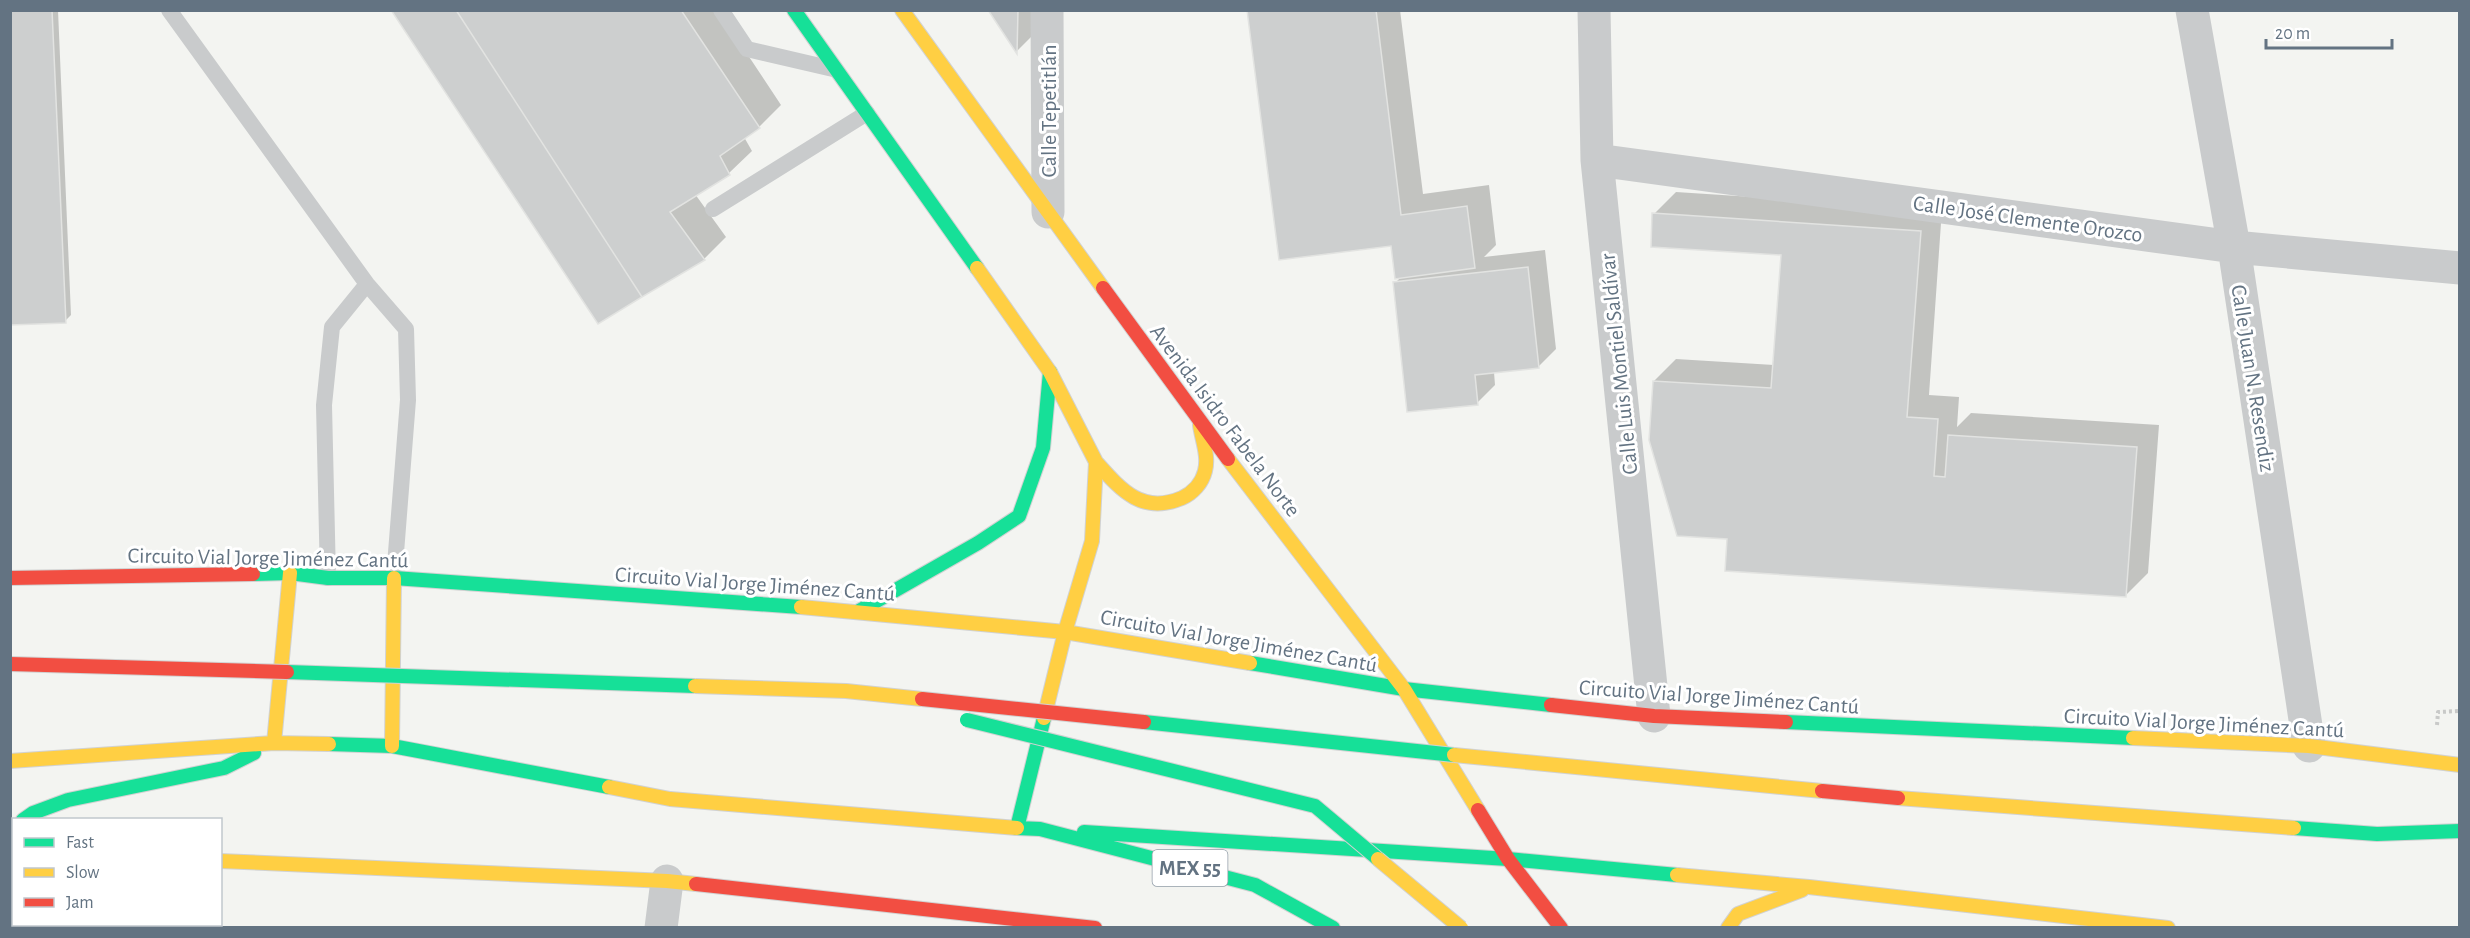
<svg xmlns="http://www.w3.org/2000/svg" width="2470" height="938" font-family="'Alegreya Sans',sans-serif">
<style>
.shadow{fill:#0003}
.building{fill:#cdcfcf;stroke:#e2e3e1;stroke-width:1.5}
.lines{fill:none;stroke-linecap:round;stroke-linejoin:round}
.fast-casing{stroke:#d1d2d2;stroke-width:16}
.slow-casing{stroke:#d1d2d2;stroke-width:16}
.jam-casing{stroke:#d1d2d2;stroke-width:16}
.path{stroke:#c8c9c8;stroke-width:4;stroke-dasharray:3 3;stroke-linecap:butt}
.lane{stroke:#c9cbcc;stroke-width:16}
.street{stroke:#c9cbcc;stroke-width:33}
.fast{stroke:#16e098;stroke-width:14}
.slow{stroke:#ffcf43;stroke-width:14}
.jam{stroke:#f24e42;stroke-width:14}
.fast-bridge-casing{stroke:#d1d2d2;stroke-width:16;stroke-linecap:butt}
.slow-bridge-casing{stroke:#d1d2d2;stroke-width:16;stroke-linecap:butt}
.jam-bridge-casing{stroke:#d1d2d2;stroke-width:16;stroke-linecap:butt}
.fast-bridge{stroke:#16e098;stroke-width:14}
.slow-bridge{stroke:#ffcf43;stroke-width:14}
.jam-bridge{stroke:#f24e42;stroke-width:14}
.labels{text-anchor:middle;stroke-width:6;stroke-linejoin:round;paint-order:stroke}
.shield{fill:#fff;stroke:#929da8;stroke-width:1.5}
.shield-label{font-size:21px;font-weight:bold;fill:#637382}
.street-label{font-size:22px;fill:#637382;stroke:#fff}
</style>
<rect width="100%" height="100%" fill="#f3f4f1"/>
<path class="shadow" d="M10,10H58L71,315L65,321Z
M393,10H718L781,105L759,127L744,137L752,151L729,173L695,194L726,237L704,259Z
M990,10H1039L1038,30L1017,51Z
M1249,10H1400L1423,194L1489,185L1496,245L1484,257L1545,250L1556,349L1538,367L1494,372L1495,385L1477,403L1395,283L1401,277L1392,244Z
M1676,192L1942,209L1929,395L1959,397L1957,427L1971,413L2159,425L2148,573L2126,595L1654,381L1676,359L1774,365L1782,254L1654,214Z"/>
<path class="building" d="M10,10H52L66,323L10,325Z
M391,10H456L642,297L598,324Z
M456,10H681L760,128L720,156L730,175L670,212L705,260L642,297Z
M988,10H1018L1017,54Z
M1247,10H1376L1401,215L1467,206L1475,268L1395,279L1391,246L1279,260Z
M1652,213L1921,231L1907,417L1938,419L1934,476L1945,477L1948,435L2137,447L2126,597L1725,571L1727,539L1677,536L1649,440L1653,381L1771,388L1781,255L1651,247Z
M1528,267L1539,368L1475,375L1478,405L1407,412L1393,282Z"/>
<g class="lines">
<defs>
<path id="fast" d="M794,10L977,268
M253,574L290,573L328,578H394L801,607
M859,611L978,543L1019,516L1043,448L1050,372
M1250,663L1404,689L1551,705
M1786,722L2133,738
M329,744L392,746L609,787
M23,820L33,813L68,800L224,768L254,753
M1017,828L1044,718
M1017,828L1040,829L1255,885L1333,928
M2294,828L2377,834L2460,831
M1084,832L1508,859L1677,875"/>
<path id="slow" d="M902,10L1103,288
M977,268L1050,372L1096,462L1092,541L1065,632L1044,718
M1228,459L1404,689L1478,810
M1096,462C1121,490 1142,515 1182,498C1193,493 1202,483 1205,471C1209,456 1202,440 1200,425
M801,607L1065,632L1250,663
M2133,738L2309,746L2460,765
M274,743L290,573
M392,746L394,578
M10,761L274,743L329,744
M609,787L670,799L1017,828
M1898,798L2294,828
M220,861L667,881L696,884
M1677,875L1809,887L2168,928
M1728,928L1738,914L1802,890"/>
<path id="jam" d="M1103,288L1228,459
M10,578L253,574
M1551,705L1654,716L1786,722
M1478,810L1508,859L1561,928
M10,851H14
M696,884L1095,928"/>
</defs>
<use href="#fast" class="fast-casing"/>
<use href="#slow" class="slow-casing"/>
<use href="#jam" class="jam-casing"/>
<path class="path" d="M2437,725L2438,712L2460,711"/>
<path class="lane" d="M169,10L367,284L406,329L408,400L394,578
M721,10L747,49L833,69
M713,209L867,113
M328,578L324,405L332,327L367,284"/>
<path class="street" d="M1047,10L1048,212
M1594,10L1597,160L1654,716
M2192,10L2234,247L2309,746
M1597,160L2234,247L2460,268
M661,928L667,881"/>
<use href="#fast" class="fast"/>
<use href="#slow" class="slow"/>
<use href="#jam" class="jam"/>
<defs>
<path id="fast-bridge" d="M287,672L695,686
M967,720L1315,806L1378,859
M1144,722L1454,755"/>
<path id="slow-bridge" d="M695,686L846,691L922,699
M1454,755L1822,791
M1378,859L1461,928"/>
<path id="jam-bridge" d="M10,664L287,672
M922,699L1144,722
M1822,791L1898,798"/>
</defs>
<use href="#fast-bridge" class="fast-bridge-casing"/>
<use href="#slow-bridge" class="slow-bridge-casing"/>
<use href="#jam-bridge" class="jam-bridge-casing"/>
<use href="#fast-bridge" class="fast-bridge"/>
<use href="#slow-bridge" class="slow-bridge"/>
<use href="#jam-bridge" class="jam-bridge"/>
</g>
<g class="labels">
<rect class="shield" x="1152.5" y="850" width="75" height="36" rx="4.5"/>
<g class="shield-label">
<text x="1190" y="875">MEX 55</text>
</g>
<g class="street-label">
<text transform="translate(1048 111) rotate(-90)" y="8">Calle Tepetitlán</text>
<text transform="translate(2028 218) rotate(8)" y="8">Calle José Clemente Orozco</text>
<text transform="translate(1618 364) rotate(-96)" y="8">Calle Luis Montiel Saldívar</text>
<text transform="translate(2254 378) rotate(81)" y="8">Calle Juan N. Resendiz</text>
<text transform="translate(1226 420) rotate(53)" y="8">Avenida Isidro Fabela Norte</text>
<text transform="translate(268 557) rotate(1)" y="8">Circuito Vial Jorge Jiménez Cantú</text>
<text transform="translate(755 583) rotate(4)" y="8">Circuito Vial Jorge Jiménez Cantú</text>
<text transform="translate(1239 640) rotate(10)" y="8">Circuito Vial Jorge Jiménez Cantú</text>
<text transform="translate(1719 696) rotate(4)" y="8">Circuito Vial Jorge Jiménez Cantú</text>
<text transform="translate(2204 722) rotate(3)" y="8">Circuito Vial Jorge Jiménez Cantú</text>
</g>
</g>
<rect width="2470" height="938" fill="none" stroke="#637382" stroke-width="24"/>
<rect x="12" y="818" width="210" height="108" fill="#ffffff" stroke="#c1c7cd" stroke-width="1.5"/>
<rect x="24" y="838" width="30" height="9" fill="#16e098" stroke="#c1c7cd" stroke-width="1.5"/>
<text x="66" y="848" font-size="18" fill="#637382">Fast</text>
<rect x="24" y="868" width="30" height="9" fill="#ffcf43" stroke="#c1c7cd" stroke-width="1.5"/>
<text x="66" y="878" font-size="18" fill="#637382">Slow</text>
<rect x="24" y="898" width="30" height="9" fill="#f24e42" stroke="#c1c7cd" stroke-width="1.5"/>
<text x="66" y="908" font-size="18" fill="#637382">Jam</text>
<path d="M2266 39v9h126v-9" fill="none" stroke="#637382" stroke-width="3"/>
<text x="2275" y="39" font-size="18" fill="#637382" stroke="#ffffff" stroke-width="4.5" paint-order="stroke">20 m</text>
</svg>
